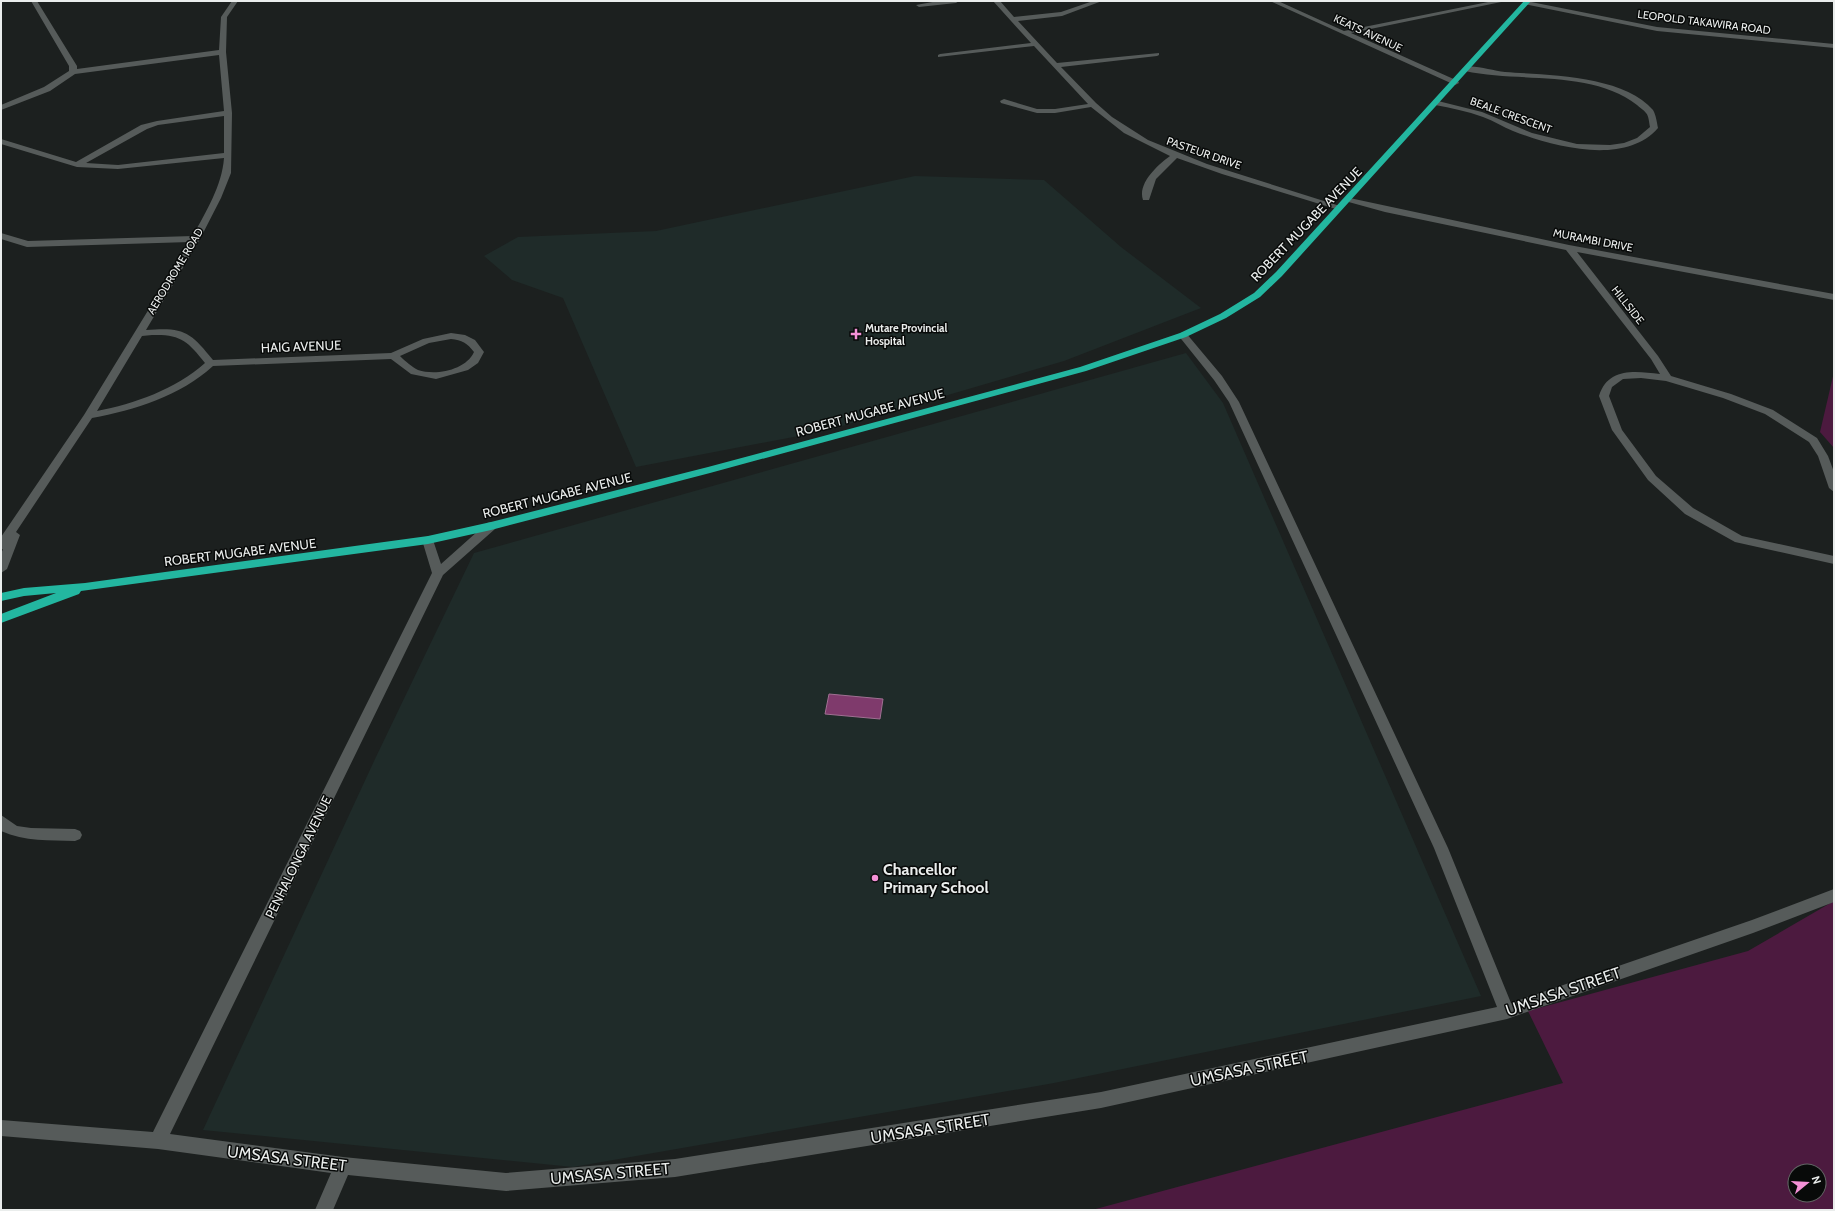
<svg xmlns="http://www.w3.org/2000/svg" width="1835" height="1211" font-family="Cabin,sans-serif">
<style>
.built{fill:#1f2b29}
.green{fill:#4c1a3f;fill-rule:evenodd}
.water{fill:#7f3a6c;stroke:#9f7092}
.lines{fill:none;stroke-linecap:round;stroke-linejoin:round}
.minor{fill:#565b5a;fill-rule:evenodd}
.highway{fill:#23b6a0;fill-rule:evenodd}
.poi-dot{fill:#f391d6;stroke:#080a09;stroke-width:1.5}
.labels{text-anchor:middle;stroke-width:3;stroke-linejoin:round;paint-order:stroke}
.far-street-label{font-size:11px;fill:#eaedec;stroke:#080a09}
.far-poi-label{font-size:11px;font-weight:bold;fill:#eaedec;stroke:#080a09;text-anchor:start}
.street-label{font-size:13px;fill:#eaedec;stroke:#080a09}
.near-poi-label{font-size:16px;font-weight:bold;fill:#eaedec;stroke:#080a09;text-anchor:start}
.near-street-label{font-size:16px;fill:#eaedec;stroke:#080a09}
</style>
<rect width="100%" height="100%" fill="#1c201f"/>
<path class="built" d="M915,176L1044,180L1121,247L1201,308L1064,361L825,431L636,467L563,298L512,280L484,256L518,237L656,231Z
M1186,353L1223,403L1481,996L1054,1083L573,1167L203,1130L375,759L474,553Z"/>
<path class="green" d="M1834,372V448L1820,432Z
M1834,901V1210H1092L1563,1083L1528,1011L1748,951ZM1795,1171H1819V1195H1795Z"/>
<path class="water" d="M829,694L883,699L880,719L825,714Z"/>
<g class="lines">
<path class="minor" d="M31,1H37L77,66V69L219,50L221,17L232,1H238L227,17L226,52L232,113L231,173L221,198L200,239L146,330C183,327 190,331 213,360L391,353L423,339L451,333L465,335L475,340L484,352L478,363L468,370L436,379L411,374L391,359L213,366C180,396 135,410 92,418L16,532L20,535L7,569L1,573V554L3,549L1,550V537L84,415L190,242L27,247L1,239V233L28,241L193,236C206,211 222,186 224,158L118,169L77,167L1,144V139L76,162L141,125L157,121L224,111L219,55L75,74L50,91L1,110V105L44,87L69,71V66ZM224,116V153L118,165L86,163L147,129L158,125ZM152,335C180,334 188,341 205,363C176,389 134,404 97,411L142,336ZM451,339C462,340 467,343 474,352C466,370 436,376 418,370C412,367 405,361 400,356L429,343Z
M938,1H959L956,3L919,7L916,5Z
M993,1H1000L1014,17L1061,12L1093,1H1102L1062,16L1018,21L1057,63L1159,53V55L1157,56L1061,67L1096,103L1112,117L1148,140L1207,164L1343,207L1339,210L1336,209L1222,174L1177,158L1156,179L1149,200H1143C1137,183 1159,164 1170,156L1124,133L1091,107L1055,113H1037L1001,103L1000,101L1004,99L1037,109H1055L1088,104L1034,46L938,57V55L940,54L1031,43Z
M1270,1H1278L1344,31L1493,1H1506L1351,33L1458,81L1459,83L1455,85Z
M1526,1L1657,27L1834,44V48L1657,31L1524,4L1523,3Z
M1465,67C1477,65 1493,71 1505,72C1546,75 1624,75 1653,110C1656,115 1657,123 1658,128C1625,166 1554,147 1513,131C1503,127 1494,121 1483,117C1467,111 1451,108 1435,105L1434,103L1438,101L1482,112L1532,133L1577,144L1610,145L1624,143L1637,138L1650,127C1649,123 1649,116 1646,113C1644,110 1639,107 1637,105C1591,69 1519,83 1465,71Z
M1345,197L1569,245L1834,294V300L1577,252L1658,356L1671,376L1731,394L1773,410L1817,438L1828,456L1834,472V492L1829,488L1818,456L1809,442L1765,414L1723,398L1666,381L1641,378L1623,379L1612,387L1609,396L1622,430L1656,476L1693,508L1742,536L1834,556V564L1735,542L1685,514L1648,480L1612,430L1599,396C1608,367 1635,371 1660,374L1651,359L1566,250L1385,212L1345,201Z
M1183,332L1186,333L1222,376L1239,402L1448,848L1511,1003L1752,920L1834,889V902L1753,933L1507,1019L1101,1108L675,1177L506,1191L348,1175L333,1210H315L331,1173L158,1149L1,1136V1120L153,1132L432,573L422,540L428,536L432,537L441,564L487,523L491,522L497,526L495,529L443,575L170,1134L343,1157L506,1173L675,1159L1101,1092L1497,1007L1434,848L1229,402L1214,380L1178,335Z
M1,815L17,826L31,828L75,829L80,831L82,835L80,839L75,841C50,840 25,842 1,831Z"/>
<path class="highway" d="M1524,1H1531L1282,276L1260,297L1226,318L1186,337L1086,371L710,473L491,530L428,544L81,591L79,594L1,623V614L56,593L24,596L1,601V593L24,588L85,583L428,536L491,522L708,467L1080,367L1180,333L1220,314L1254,293L1276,272Z"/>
</g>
<g class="poi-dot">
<path d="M854 328h4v4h4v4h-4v4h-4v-4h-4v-4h4z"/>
<circle cx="875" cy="878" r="4"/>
</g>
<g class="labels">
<g class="far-street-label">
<text transform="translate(1704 22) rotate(7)" y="4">LEOPOLD TAKAWIRA ROAD</text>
<text transform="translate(1368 33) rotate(25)" y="4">KEATS AVENUE</text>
<text transform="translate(1511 115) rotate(20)" y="4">BEALE CRESCENT</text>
<text transform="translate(1204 153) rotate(19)" y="4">PASTEUR DRIVE</text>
<text transform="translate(1593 240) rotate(11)" y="4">MURAMBI DRIVE</text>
<text transform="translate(175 271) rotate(-59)" y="4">AERODROME ROAD</text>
<text transform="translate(1628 305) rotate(52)" y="4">HILLSIDE</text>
</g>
<g class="far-poi-label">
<text x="865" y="332">Mutare Provincial<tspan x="865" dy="13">Hospital</tspan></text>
</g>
<g class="street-label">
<text transform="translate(1306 224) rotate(-46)" y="5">ROBERT MUGABE AVENUE</text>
<text transform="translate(301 346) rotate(-2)" y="5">HAIG AVENUE</text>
<text transform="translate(870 412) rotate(-15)" y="5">ROBERT MUGABE AVENUE</text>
<text transform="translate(557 495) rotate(-14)" y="5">ROBERT MUGABE AVENUE</text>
<text transform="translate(240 552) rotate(-7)" y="5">ROBERT MUGABE AVENUE</text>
<text transform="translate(298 857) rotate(-64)" y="5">PENHALONGA AVENUE</text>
</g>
<g class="near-poi-label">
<text x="883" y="875">Chancellor<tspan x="883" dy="18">Primary School</tspan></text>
</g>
<g class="near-street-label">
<text transform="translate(1563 991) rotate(-19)" y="6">UMSASA STREET</text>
<text transform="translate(1249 1068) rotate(-12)" y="6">UMSASA STREET</text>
<text transform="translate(930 1128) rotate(-9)" y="6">UMSASA STREET</text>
<text transform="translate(287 1158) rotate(7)" y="6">UMSASA STREET</text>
<text transform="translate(610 1173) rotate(-5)" y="6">UMSASA STREET</text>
</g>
</g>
<rect width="1835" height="1211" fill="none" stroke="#eaedec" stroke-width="4"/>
<g transform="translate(1807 1183) rotate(72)"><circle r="19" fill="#080a09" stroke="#626564"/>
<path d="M0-3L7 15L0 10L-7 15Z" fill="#f391d6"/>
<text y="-6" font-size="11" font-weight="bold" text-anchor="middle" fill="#eaedec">N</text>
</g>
</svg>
